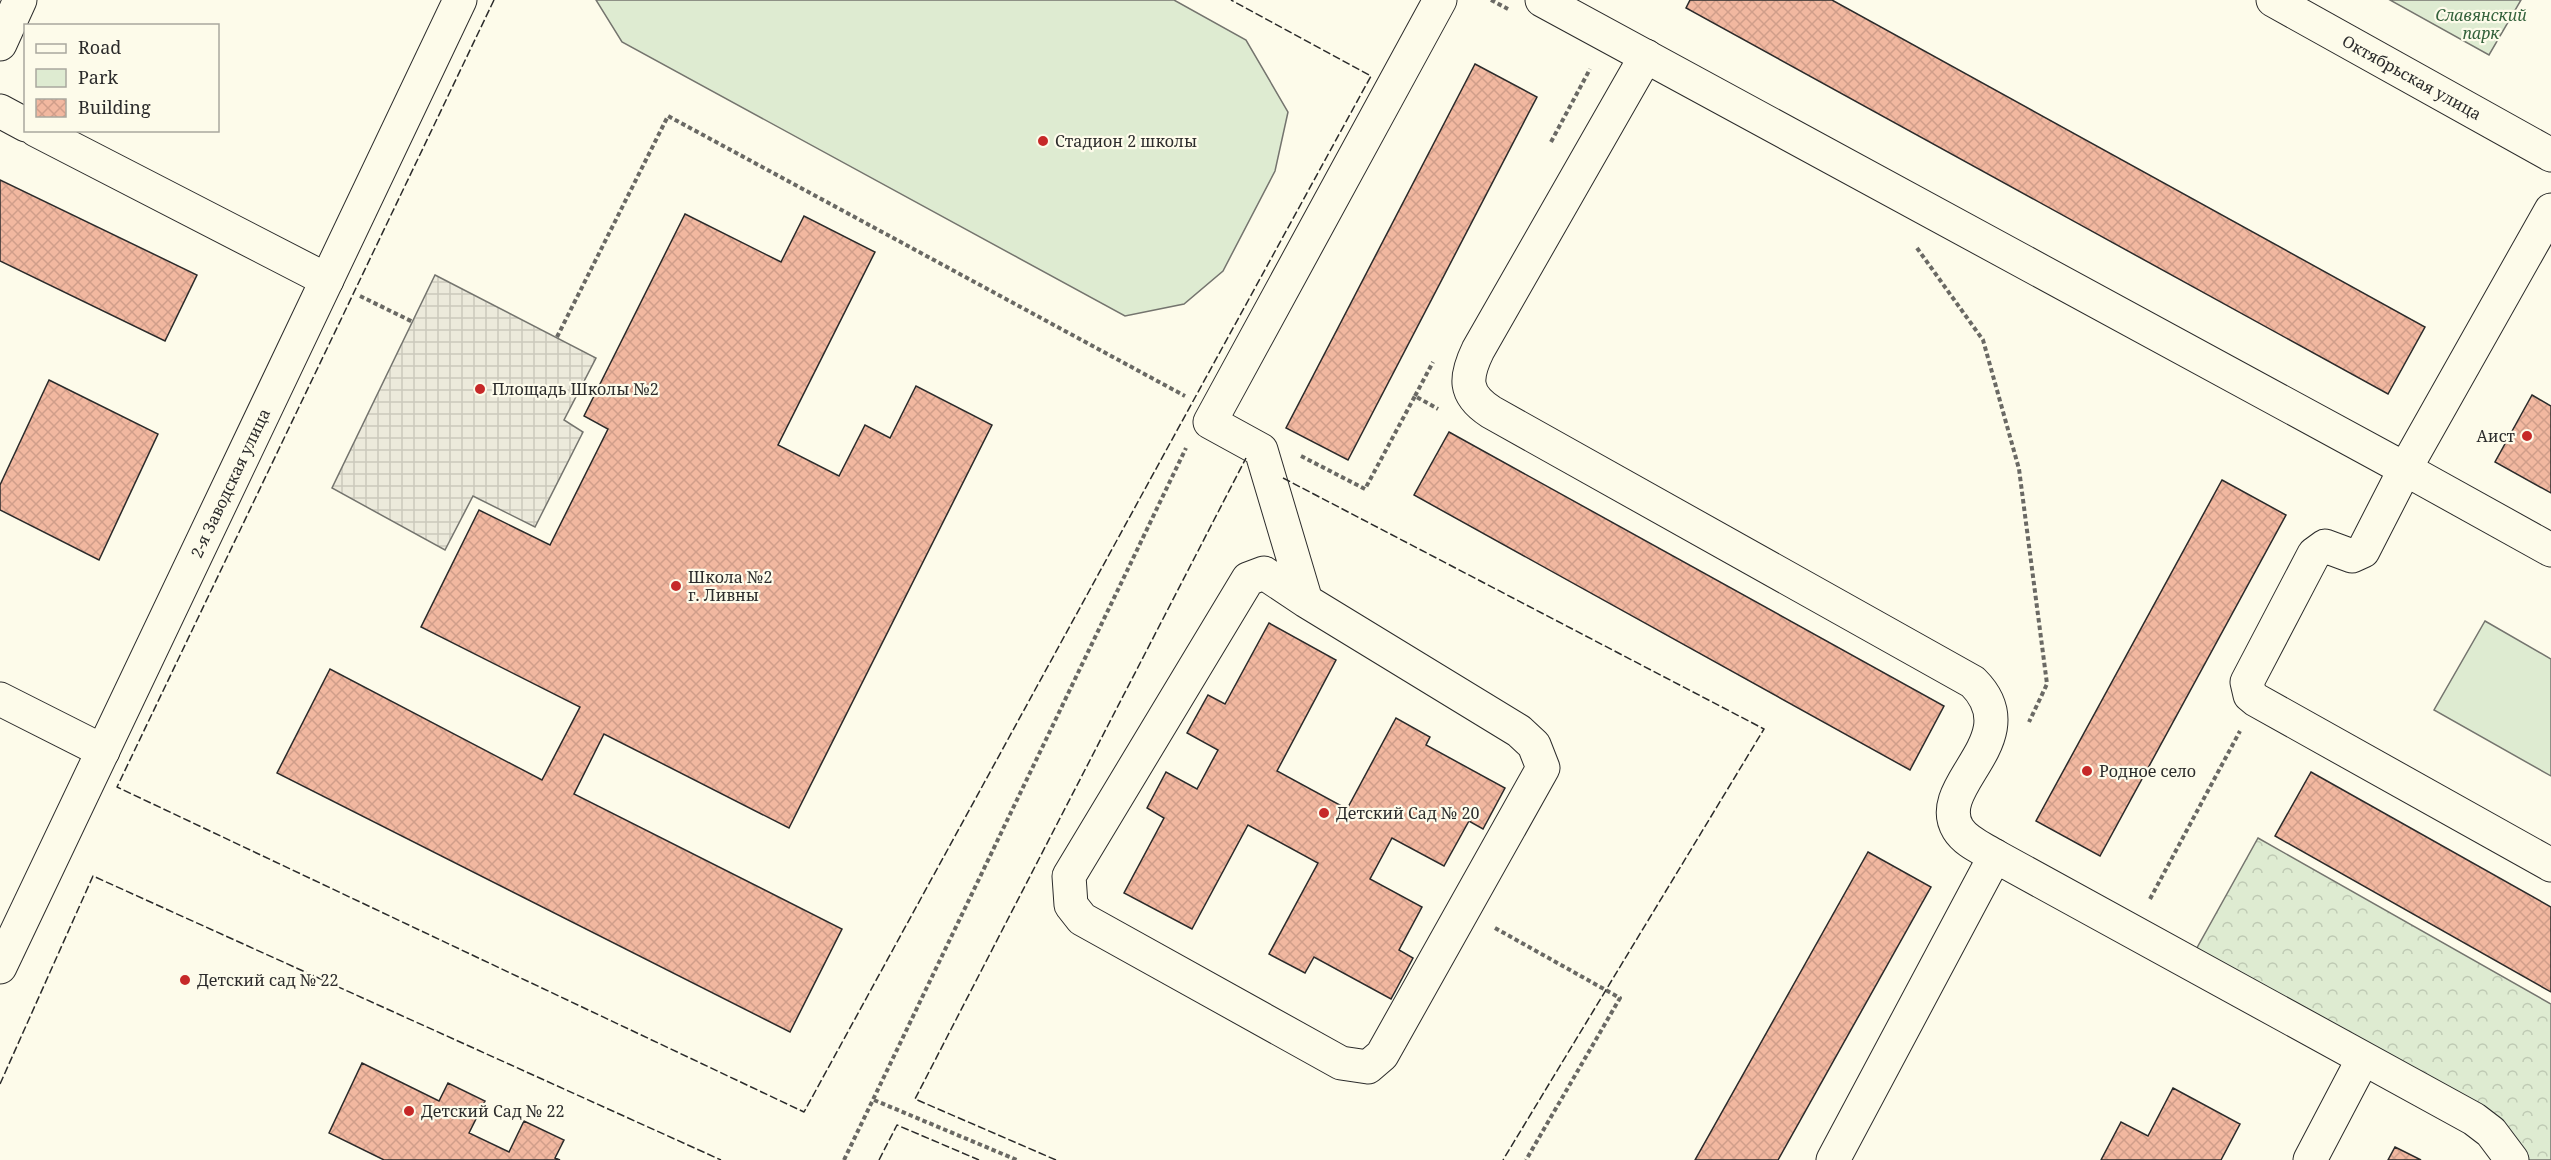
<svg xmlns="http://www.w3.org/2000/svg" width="2551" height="1160" font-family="'Noto Serif',serif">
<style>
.forest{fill:url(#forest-crowns);stroke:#74746e;stroke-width:1.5}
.green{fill:#deebd1;stroke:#74746e;stroke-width:1.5}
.plaza{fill:url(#plaza-grid);stroke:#74746e;stroke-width:1.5}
.building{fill:url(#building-cross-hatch);stroke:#2b2b2b;stroke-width:1.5}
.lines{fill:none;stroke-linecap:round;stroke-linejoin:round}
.minor-casing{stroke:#2b2b2b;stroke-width:35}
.path{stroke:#6a6964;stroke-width:4;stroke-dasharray:4.5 3;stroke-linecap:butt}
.minor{stroke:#fdfbea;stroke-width:33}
.fence{stroke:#2b2b2b;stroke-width:1.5;stroke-dasharray:8 3;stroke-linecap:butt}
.poi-dot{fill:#c62828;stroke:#fdfbea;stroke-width:2}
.labels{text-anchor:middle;stroke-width:4.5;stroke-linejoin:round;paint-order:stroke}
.park-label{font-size:16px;font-style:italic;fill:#34623c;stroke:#fdfbea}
.street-label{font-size:16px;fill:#2b2b2b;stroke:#fdfbea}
.poi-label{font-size:16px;fill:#2b2b2b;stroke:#fdfbea;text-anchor:start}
</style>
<defs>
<pattern id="forest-crowns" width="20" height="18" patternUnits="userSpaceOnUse" patternTransform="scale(1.5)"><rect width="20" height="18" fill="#deebd1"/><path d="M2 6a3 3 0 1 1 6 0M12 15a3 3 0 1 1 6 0" fill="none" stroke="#bfcab4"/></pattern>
<pattern id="plaza-grid" width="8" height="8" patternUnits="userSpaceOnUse" patternTransform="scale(1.5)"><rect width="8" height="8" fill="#eceadb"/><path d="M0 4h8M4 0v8" fill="none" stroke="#cbc9bc"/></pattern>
<pattern id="building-cross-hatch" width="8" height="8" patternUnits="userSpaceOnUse" patternTransform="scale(1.5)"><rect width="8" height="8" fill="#f2b8a0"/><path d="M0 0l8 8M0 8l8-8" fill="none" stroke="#d09e8a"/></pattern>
</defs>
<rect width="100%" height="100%" fill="#fdfbea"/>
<path class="forest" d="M2258,838L2551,1004V1160H2520L2193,955Z"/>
<path class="green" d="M596,0H1174L1246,40L1288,112L1275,171L1223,271L1184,304L1125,316L622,42Z
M2390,0H2521L2489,55Z
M2485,621L2551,659V776L2434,710Z"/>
<path class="plaza" d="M435,275L596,358L564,420L583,432L535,527L473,496L445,550L332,488Z"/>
<path class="building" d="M1690,0H1832L2425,327L2388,394L1686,8Z
M1475,64L1537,97L1348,460L1286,428Z
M0,180L197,275L165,341L0,261Z
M685,214L781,262L804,216L875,252L778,445L839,476L865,425L890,438L916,386L992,425L789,828L604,734L574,794L842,929L790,1032L277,773L330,669L542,780L580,707L421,627L479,510L550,545L608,429L584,416Z
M49,380L158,434L99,560L0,510V485Z
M2532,395L2551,406V493L2495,462Z
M1449,432L1944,706L1910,770L1414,495Z
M2222,480L2286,515L2100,856L2036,821Z
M1269,623L1336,660L1277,771L1347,809L1396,718L1430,737L1426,745L1505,788L1483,829L1469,821L1444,866L1392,838L1370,879L1422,907L1399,950L1413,958L1391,999L1314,957L1305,973L1269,954L1318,863L1248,825L1192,929L1124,893L1164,818L1147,808L1166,772L1197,789L1218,750L1187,733L1208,695L1225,704Z
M2311,772L2551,907V992L2275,836Z
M1868,852L1931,887L1778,1160H1695Z
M362,1063L439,1101L448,1083L485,1101L469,1133L509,1152L524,1121L564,1140L555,1158L560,1160H384L329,1133Z
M2173,1088L2240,1124L2221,1160H2101L2121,1122L2148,1136Z
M2395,1147L2421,1160H2388Z"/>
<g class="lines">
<defs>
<g id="minor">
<path d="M1542,0L2405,469L2551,210"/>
<path id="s1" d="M2273,0L2551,155"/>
<path d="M0,44L20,0"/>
<path d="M1646,56L1478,350C1465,377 1463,394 1491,412L1973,682C2030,739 1931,785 1958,829C1966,842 1982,848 1995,856"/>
<path d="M0,111L26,125"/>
<path d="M36,130L327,280"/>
<path d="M2551,550L2405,469L2363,551L2352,556L2325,546L2314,554L2247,682L2250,695L2256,700L2551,865"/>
<path d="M1306,601L1264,573L1248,579L1069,876L1071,905L1082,919L1341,1063L1368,1067L1382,1055L1543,768L1534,745L1519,731L1306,601L1261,450L1210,422L1440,0"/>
<path d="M0,699L103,751"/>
<path id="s2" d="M0,967L460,0"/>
<path d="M1833,1160L1995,856L2474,1119L2491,1132L2512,1160"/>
<path d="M2310,1160L2363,1059"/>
</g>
</defs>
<use href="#minor" class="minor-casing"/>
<path class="path" d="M1491,0L1508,9
M1551,142L1590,69
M1917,248L1983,340L2019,469L2047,684L2029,722
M360,296L413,322
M557,337L668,116L1185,396
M1415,396L1433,362
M1301,456L1365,489L1415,396L1438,409
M2150,899L2240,731
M1495,928L1620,998L1526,1160
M874,1100L1017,1160
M844,1160L1186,448"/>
<use href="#minor" class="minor"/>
<path class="fence" d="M494,0L117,787L804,1112L1371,76L1231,0
M1283,478L1764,729L1503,1160
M0,1084L93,876L721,1160
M879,1160L897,1125L979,1160
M1056,1160L915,1099L1246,458"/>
</g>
<g class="poi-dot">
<circle cx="1043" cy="141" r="6"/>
<circle cx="480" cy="389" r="6"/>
<circle cx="2527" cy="436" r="6"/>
<circle cx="676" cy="586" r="6"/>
<circle cx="2087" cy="771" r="6"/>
<circle cx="1324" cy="813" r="6"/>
<circle cx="185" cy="980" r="6"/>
<circle cx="409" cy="1111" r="6"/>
</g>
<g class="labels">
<g class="park-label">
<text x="2481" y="21">Славянский<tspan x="2481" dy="18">парк</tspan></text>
</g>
<g class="street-label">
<text dy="6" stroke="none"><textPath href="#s1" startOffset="159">Октябрьская улица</textPath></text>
<text dy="6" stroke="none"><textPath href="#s2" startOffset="536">2-я Заводская улица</textPath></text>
</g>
<g class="poi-label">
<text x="1055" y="147">Стадион 2 школы</text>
<text x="492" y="395">Площадь Школы №2</text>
<text x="2515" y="442" text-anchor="end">Аист</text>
<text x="688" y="583">Школа №2<tspan x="688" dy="18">г. Ливны</tspan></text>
<text x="2099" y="777">Родное село</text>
<text x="1336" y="819">Детский Сад № 20</text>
<text x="197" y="986">Детский сад № 22</text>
<text x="421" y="1117">Детский Сад № 22</text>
</g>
</g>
<rect x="24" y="24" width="195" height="108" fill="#fdfbea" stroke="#a9a89e" stroke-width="1.5"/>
<rect x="36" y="44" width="30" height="9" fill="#fdfbea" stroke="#a9a89e" stroke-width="1.5"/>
<text x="78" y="54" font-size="18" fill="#2b2b2b">Road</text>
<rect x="36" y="69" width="30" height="18" fill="#deebd1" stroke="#a9a89e" stroke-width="1.5"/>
<text x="78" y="84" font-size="18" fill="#2b2b2b">Park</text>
<rect x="36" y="99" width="30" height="18" fill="url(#building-cross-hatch)" stroke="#a9a89e" stroke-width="1.5"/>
<text x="78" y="114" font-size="18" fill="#2b2b2b">Building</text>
</svg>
